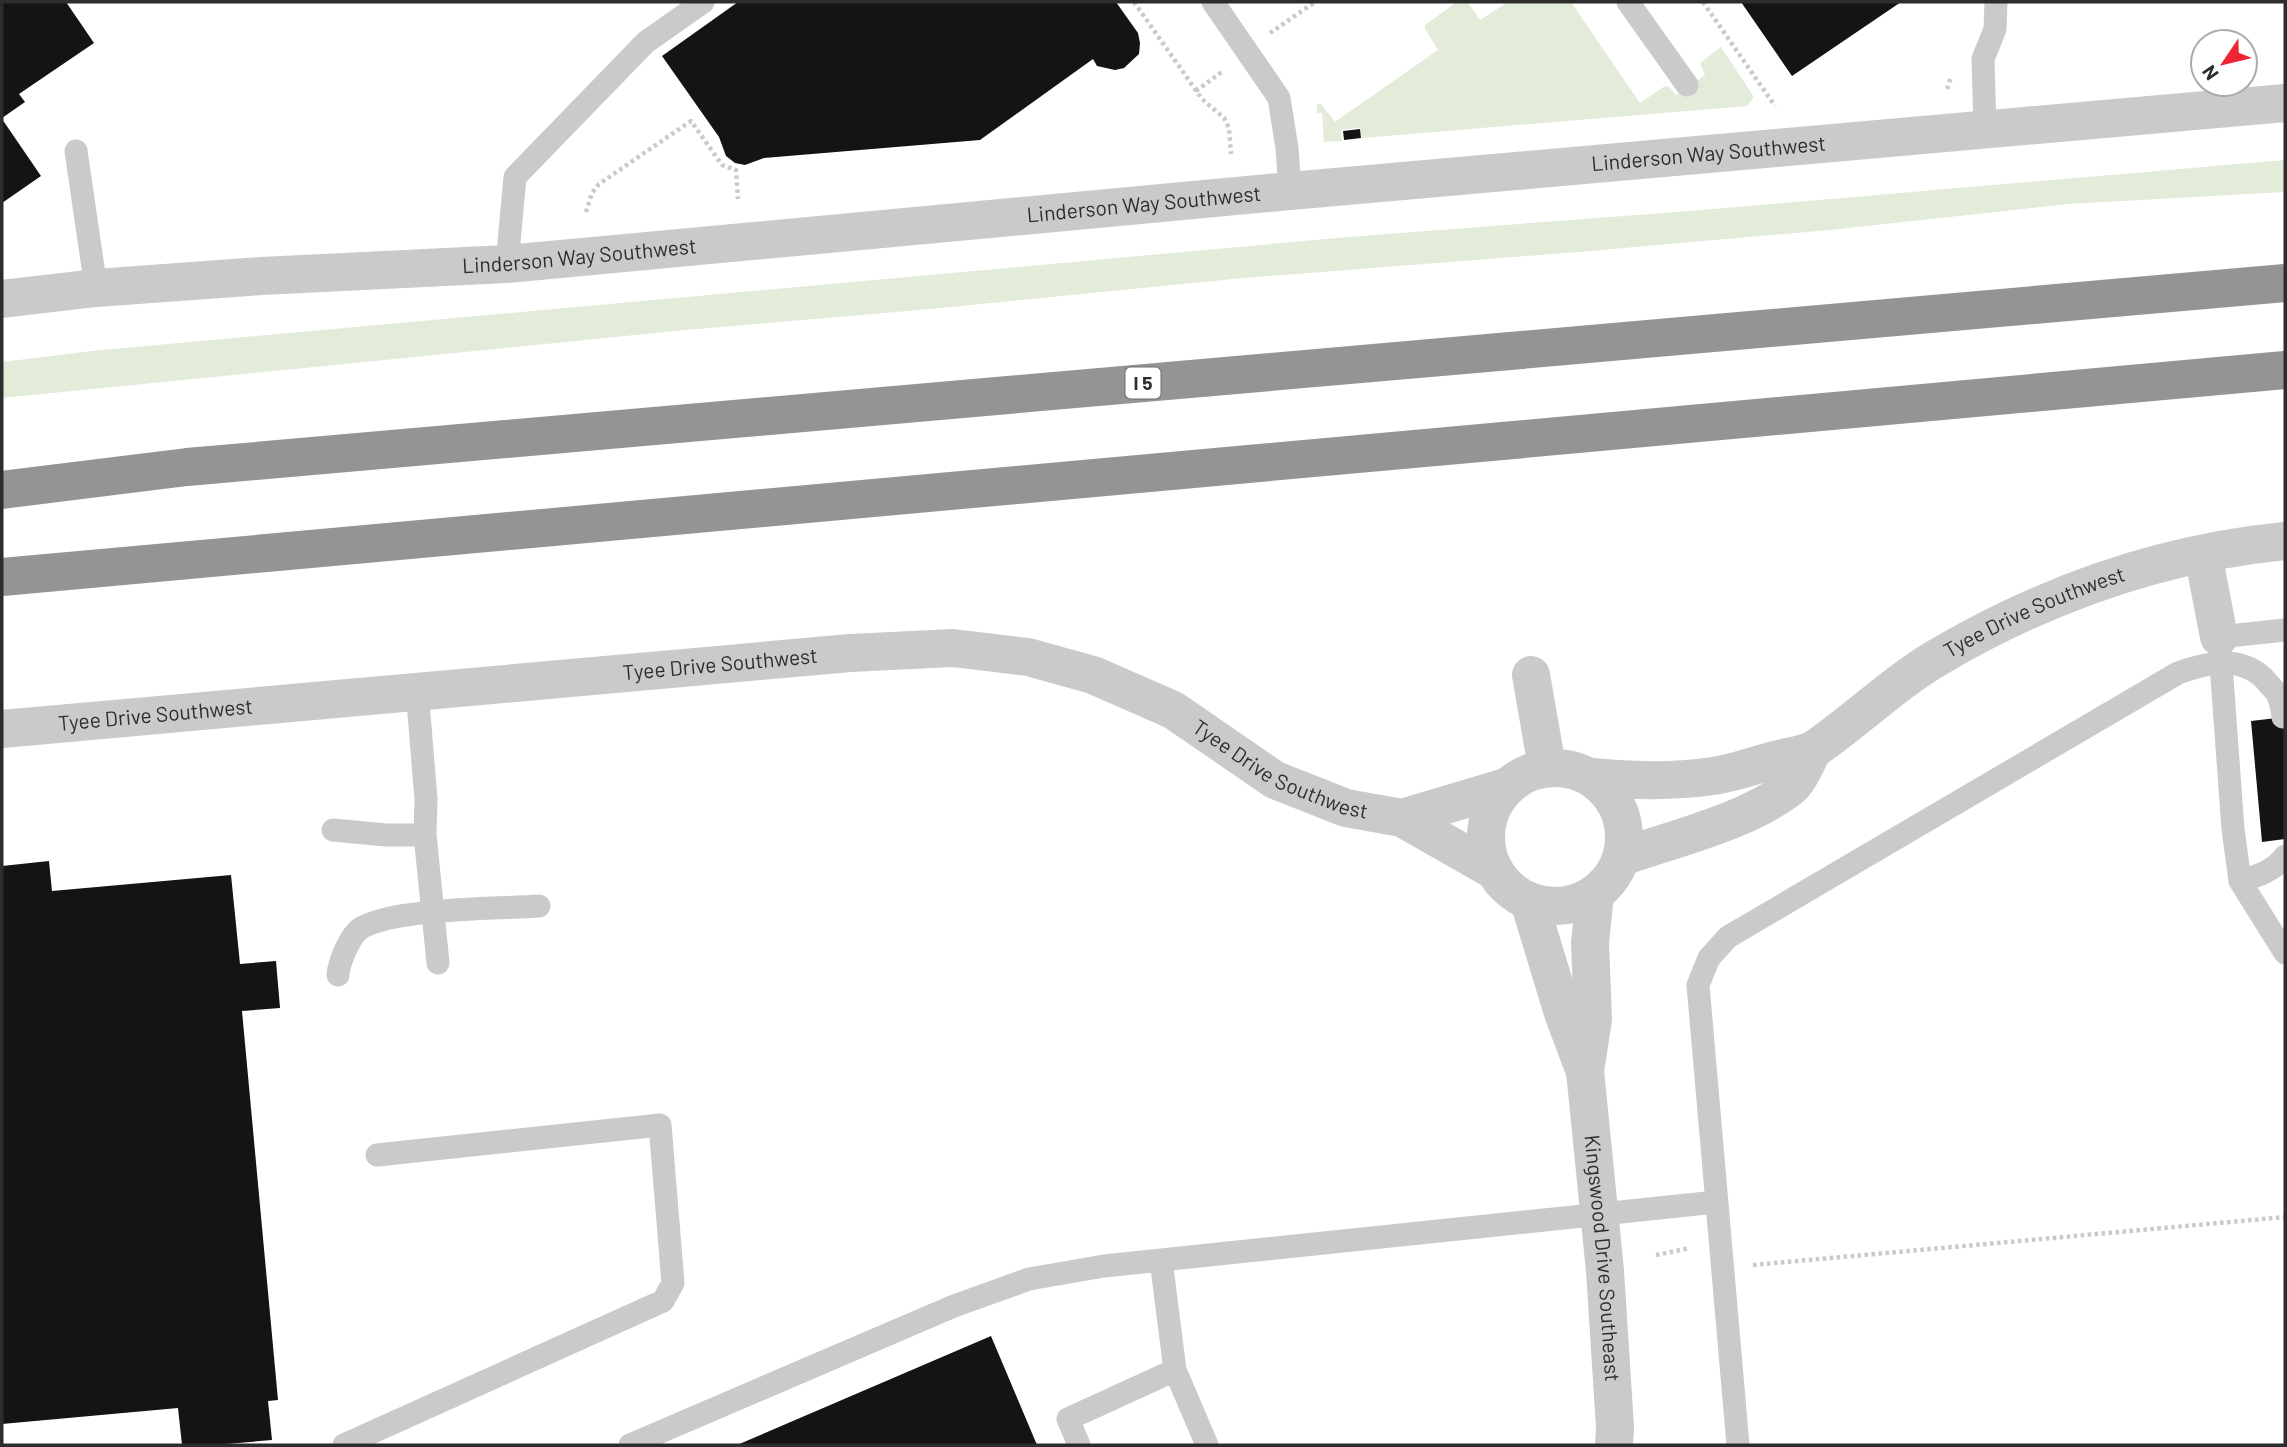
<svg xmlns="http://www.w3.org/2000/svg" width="2287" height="1447" font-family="Barlow,sans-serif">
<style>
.green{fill:#e3ebd9}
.building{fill:#141414}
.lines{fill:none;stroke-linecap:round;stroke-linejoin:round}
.path{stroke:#cacaca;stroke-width:4.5;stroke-dasharray:3.5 3.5;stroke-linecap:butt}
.service{stroke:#cacaca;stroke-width:23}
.minor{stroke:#cacaca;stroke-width:38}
.tertiary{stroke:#cacaca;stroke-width:38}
.motorway{stroke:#949494;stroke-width:38}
.labels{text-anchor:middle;stroke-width:7;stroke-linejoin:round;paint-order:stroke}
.shield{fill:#fff;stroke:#6c6c6c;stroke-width:2}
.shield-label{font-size:19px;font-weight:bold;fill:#2d2d2d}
.street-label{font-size:21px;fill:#2d2d2d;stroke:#fff}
</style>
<rect width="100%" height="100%" fill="#fff"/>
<path class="green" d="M1457,2L1468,3L1480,20L1508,2H1571L1640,103L1665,86L1669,87L1676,95L1705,75L1700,63L1721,47L1754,97L1747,106L1362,138L1360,128L1341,130L1342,141L1324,142L1322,113H1317V104H1321L1335,122L1438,50L1425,29V25Z
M2285,160V192L2068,204L1830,230L1578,252L1243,278L930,309L675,331L2,398V362L92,351L1348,237L1690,211Z"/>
<path class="building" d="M2,2H66L94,43L19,94L25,102L2,118Z
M738,2H1116L1138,33L1140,43L1139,54L1124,68L1115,70L1097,66L1093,59L980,140L764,158L745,165L735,163L726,156L719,137L662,56Z
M1741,2H1901L1792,76Z
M2,119L41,176L2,203Z
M1360,129L1361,138L1344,140L1343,131Z
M2285,717V839L2262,842L2251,721Z
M49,861L52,891L231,875L240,964L276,961L280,1008L242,1011L278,1400L268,1401L272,1440L215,1445H182L178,1408L2,1424V866Z
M991,1336L1037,1445H737Z"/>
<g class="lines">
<path class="path" d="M1134,2L1202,99L1224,118L1229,128L1231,154
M1703,2L1775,106
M1270,33L1315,2
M1947,89L1951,77
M1196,91L1223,71
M586,212L592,193L599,184L691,121L722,165L736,170L738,199
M1656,1255L1690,1248
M1753,1265L2285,1217"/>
<path class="service" d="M1213,2L1279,98L1287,148L1290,191
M1628,2L1687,85
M1985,129L1983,59L1995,29L1996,2
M76,151L96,288
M507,264L515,177L646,42L703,2
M2285,630L2219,637L2233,829L2240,881L2285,953
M417,690L426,799L425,835L438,963
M333,830L386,835H425
M2240,881C2258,876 2274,871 2285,856
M338,975C339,962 350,935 361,928C395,908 496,909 539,906
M1161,1260L1175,1370L1207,1445
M344,1445L663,1301L673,1283L660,1125L377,1155
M630,1445L954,1306L1029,1279L1104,1266L1716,1202
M1079,1445L1068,1419L1175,1370
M1738,1445L1698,985L1709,958L1728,937L2178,673C2208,662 2244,654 2268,683C2271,687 2276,691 2278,696C2281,702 2282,710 2283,717"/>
<g class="minor">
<path d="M2203,554L2219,637"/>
<path d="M1531,675L1547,767"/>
<path id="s1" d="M1595,894L1590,943L1593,1019L1585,1071L1605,1271L1615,1427L1614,1445"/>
<path d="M1529,901L1563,1013L1584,1069"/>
</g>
<g class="tertiary">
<path id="s2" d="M2,299L96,288L261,276L507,264L1290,191L2285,103"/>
<path id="s3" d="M2,729L850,653L953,648L1028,657L1093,675L1173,710L1275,780L1346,808L1402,818L1495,871"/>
<circle cx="1555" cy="837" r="69"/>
<path id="s4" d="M1591,777C1632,781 1672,782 1713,776C1734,773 1755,765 1775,760C1788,756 1805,755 1816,748C1858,719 1895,682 1940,656C2046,594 2162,553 2285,541"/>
<path d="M1402,818L1506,787"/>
<path d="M1622,857C1673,839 1749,821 1791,787C1800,779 1807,761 1813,750"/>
</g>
<path class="motorway" d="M2,490L187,467L2285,283
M2,577L2285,370"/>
</g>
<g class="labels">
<rect class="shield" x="1125.5" y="367.5" width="35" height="31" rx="5"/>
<g class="shield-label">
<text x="1143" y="390">I 5</text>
</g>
<g class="street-label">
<text dy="7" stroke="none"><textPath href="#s2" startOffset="1713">Linderson Way Southwest</textPath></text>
<text dy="7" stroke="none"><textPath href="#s2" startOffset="1146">Linderson Way Southwest</textPath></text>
<text dy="7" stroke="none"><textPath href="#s2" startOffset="579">Linderson Way Southwest</textPath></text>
<text dy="7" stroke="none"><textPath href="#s4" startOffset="488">Tyee Drive Southwest</textPath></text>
<text dy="7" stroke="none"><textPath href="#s3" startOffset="721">Tyee Drive Southwest</textPath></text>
<text dy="7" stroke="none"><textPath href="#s3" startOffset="154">Tyee Drive Southwest</textPath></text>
<text dy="7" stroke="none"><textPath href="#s3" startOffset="1309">Tyee Drive Southwest</textPath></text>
<text dy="7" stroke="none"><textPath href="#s1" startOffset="366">Kingswood Drive Southeast</textPath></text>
</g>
</g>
<rect width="2287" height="1447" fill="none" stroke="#2d2d2d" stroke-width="7"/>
<g transform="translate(2224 63) rotate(235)"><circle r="33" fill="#ffffff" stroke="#ababab" stroke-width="2"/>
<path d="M0-5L12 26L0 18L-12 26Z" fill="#ed2633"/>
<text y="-10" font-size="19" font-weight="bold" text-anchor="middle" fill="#2d2d2d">N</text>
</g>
</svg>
